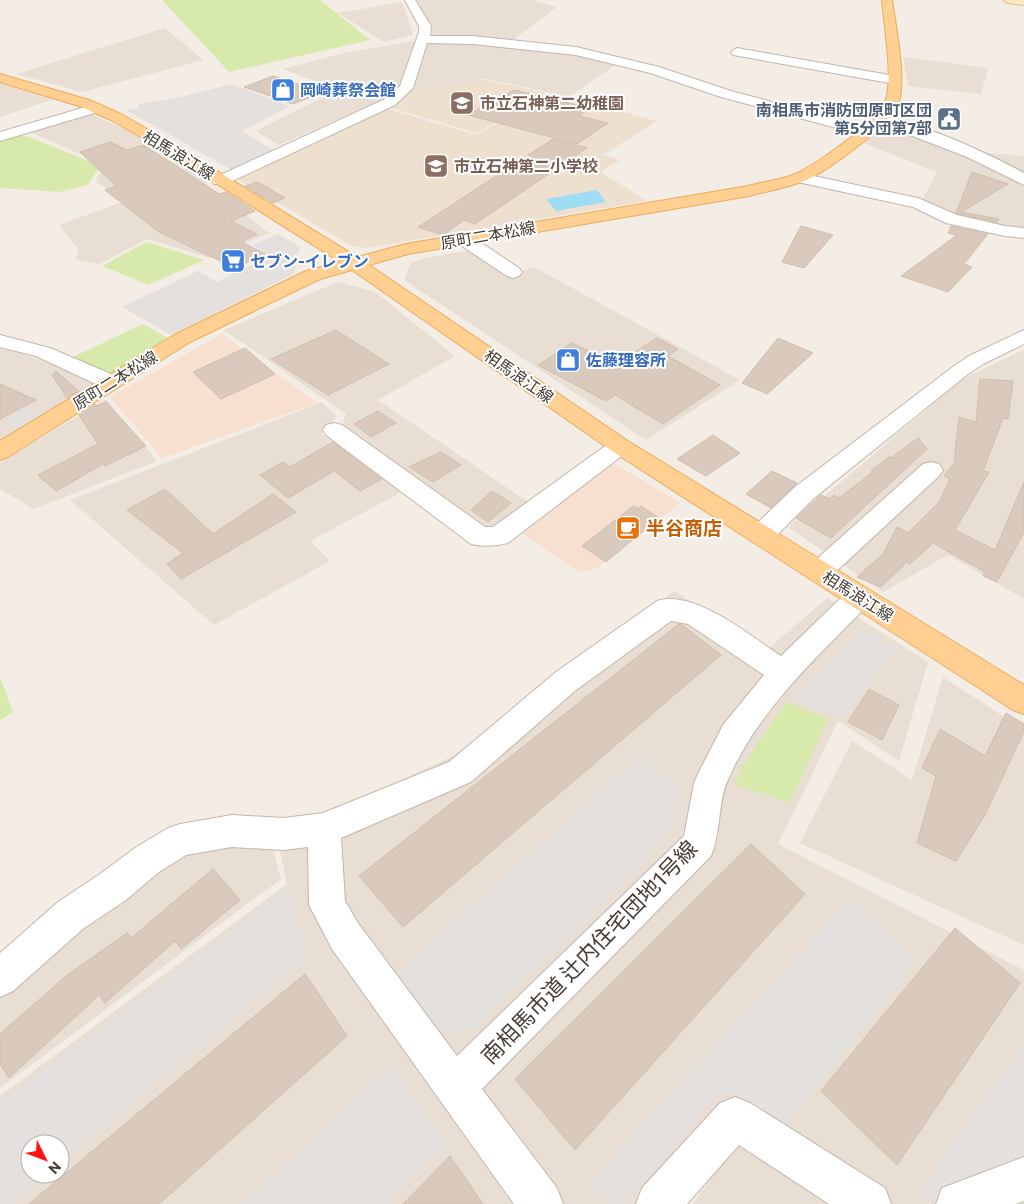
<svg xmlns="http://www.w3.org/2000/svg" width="1024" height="1204" font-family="Commissioner,'Noto Sans JP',sans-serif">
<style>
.residential{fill:#e8ded3;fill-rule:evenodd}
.commercial{fill:#f7e0cf}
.education{fill:#ede0ce}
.green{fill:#d7eaab}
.parking{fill:#e4e0dd}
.water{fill:#9eddf4}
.building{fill:#d9cabd;stroke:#d1bdad}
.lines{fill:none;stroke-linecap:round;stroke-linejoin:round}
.street-casing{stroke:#c2b6aa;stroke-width:2}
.secondary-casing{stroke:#d9bd94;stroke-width:2}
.primary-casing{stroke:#e9ab5d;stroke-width:2}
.street{fill:#fff;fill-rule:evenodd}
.secondary{fill:#ffe8c3;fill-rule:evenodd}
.primary{fill:#ffd092;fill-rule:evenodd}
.labels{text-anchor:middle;stroke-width:4;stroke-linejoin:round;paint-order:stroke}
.far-shop-label{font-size:16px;font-weight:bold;fill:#366cbe;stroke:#fff;text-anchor:start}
.far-education-label{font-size:16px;font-weight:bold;fill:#785e54;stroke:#fff;text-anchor:start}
.far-service-label{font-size:16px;font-weight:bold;fill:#4e5e75;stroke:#fff;text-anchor:end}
.far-street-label{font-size:16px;fill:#463d34;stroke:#fff}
.food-label{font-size:19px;font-weight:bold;fill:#c56008;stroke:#fff;text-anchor:start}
.near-street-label{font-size:22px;fill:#463d34;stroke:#fff}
</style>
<rect width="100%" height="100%" fill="#f3ede5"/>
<path class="residential" d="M417,0H531L557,7L513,40L431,37L433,30Z
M402,2L413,35L384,42L338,13Z
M165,28L203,60L82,92L16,74Z
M415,41L545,49L618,63L569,97L483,78L467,85L426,88L410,87L279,145L256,131L338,90L283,69L345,53Z
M903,57L988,68L981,94L908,86Z
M0,83L54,99L0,117Z
M89,113L126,130L174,158L269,233L210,258L147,239L99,264L75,260L79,250L59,225L125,201L96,182L104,164L27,131Z
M888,125L972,157L1024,185V232L953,218L922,201L937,172L863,143Z
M976,152L1024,156V176Z
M475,249L512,274L534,267L740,380L646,440L404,280L411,263L422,259Z
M338,282L375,292L455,356L378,400L528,502L490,529L342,425L346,414L224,330Z
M0,349L14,351L98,380L0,440Z
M1024,350V599L948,555L883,592L788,527L964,378Z
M106,399L157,461L34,509L0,489V463Z
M322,402L337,416L321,434L402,492L310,541L330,561L214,625L70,500Z
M674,591L767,650L827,598L928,662L899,761L838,721L778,844L1024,970V1204H841L739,1135L683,1204H0V1096L287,884L273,818L321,817L453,756ZM30,1144H60V1174H30Z
M943,677L1024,730V945L800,843L852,741L912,780Z
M264,816L281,879L0,1088V965L171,833Z
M745,1144L834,1204H693L734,1146Z"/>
<path class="commercial" d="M222,334L317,403L162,458L110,397Z
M610,461L680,503L598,567L581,573L517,530Z"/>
<path class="education" d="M481,79L547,93L477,133L388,107L411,88L468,85Z
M551,93L657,121L603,155L620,160L601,172L647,201L367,248L352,246L237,179L385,108L476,135Z"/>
<path class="green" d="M162,0H320L370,40L229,72Z
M0,132L30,137L100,166L88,185L59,192L0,188Z
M146,242L204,260L148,285L102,266Z
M143,324L168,338L111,373L71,358Z
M0,677L13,712L0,720Z
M786,702L828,718L790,803L735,785L742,767Z"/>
<path class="parking" d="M231,84L290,106L242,131L275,151L232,170L126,110L139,108L138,104L181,97Z
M278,234L300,247L294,274L171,335L122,307L198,271L217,282L270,256L252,245Z
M28,406L42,415L16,429L4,420Z
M861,632L876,635L896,649L842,718L792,699Z
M641,755L678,789L673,826L634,871L472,1030L438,1031L394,974Z
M288,887L307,958L60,1164V1144H30V1174H48L12,1204H0V1102Z
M849,899L918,960L785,1126L721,1091L624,1204H611L589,1182Z
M1024,1043V1204H937L918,1193Z
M390,1065L447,1145L388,1204H242Z"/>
<path class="water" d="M597,190L606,202L556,211L546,199Z"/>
<path class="building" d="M273,76L323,92L293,104L244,87Z
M514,90L585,107L581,110L586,111L579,116L608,123L577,144L468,115Z
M553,139L587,148L475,224L464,220L443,235L418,227Z
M110,142L127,150L143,145L219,194L226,192L255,211L231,221L257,234L242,242L265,254L235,268L159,232L105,190L116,186L80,152Z
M972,172L1008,184L961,212L999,219L997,222L956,213Z
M258,182L285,198L273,203L245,186Z
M801,226L833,235L804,268L782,262Z
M951,226L988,234L964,264L972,267L948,292L901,276L957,235L948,233Z
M336,330L389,364L328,395L271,359Z
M657,338L678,349L668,356L720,385L663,424L615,395L606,401L538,365L572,343L617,364Z
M778,338L813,353L767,394L742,383Z
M245,348L275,374L221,399L193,372Z
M56,371L79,391L67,398L52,375Z
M980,379L1013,381L1008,419L1003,418L983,471L989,472L955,530L995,550L1024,482V532L997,582L983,576L985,572L933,543L910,564L907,562L881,587L857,577L883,554L897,527L908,533L940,501L950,479L944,476L954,463L959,417L976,422Z
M0,384L36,400L0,419Z
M106,402L146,446L105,466L103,464L56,491L38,475L98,444L79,415L95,404L97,406Z
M378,411L396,423L371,437L354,424Z
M713,435L740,453L706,476L677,459Z
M918,438L927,449L831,538L796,518L821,495L830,499L834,495L839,498L873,472L871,471L889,457L891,458Z
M333,442L381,479L360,491L334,471L288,498L260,475L283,462L290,467Z
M441,452L461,465L433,482L409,467Z
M772,471L797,483L771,508L746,494Z
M165,489L213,534L273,494L296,512L181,579L167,564L183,553L127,510Z
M492,491L511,503L488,522L471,510Z
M633,506L638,509L641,506L659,518L606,562L582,546Z
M679,624L682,625L721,655L403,927L359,876Z
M869,689L899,705L882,740L848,722Z
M1006,713L1024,724V731L985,815L956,861L917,843L936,776L922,768L940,729L985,756Z
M751,844L805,894L575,1150L515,1079Z
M213,869L240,900L181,949L175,941L105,1003L99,995L9,1078L0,1064V1034L66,976L127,933L131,938Z
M955,928L1020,983L897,1165L821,1091Z
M305,974L347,1036L159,1204H29Z
M450,1156L483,1204H403Z"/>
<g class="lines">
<defs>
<path id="street" d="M405,0H415L431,26L430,36H473L576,47L659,67L731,91L869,128L871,131L869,134H859L721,97L650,73L576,55L473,44L427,43L413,88L395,105L226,184H214L212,181L214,178L385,99L400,86L419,32V26Z
M737,48L895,76L902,80L895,84L733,55L731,52Z
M96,104L101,105L103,108L101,111L0,141V132Z
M881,115C927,126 982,150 1024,173V185L967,157L876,122L874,119L876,116Z
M799,173L918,198L957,215L1005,226L1024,228V238L1005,236L946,223L913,207L793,181L791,178L793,175Z
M465,235L471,236L519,268L522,272L519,276L513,278L507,276L459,244L456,240L459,236Z
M1024,330V344L983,364L968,374L813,499L770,542L761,544L752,542L748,535L752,528L795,487L954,366L969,356Z
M0,335L50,348L118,377L121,382L118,387L110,388L102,387L36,356L0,347Z
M334,423L342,425L485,527H493L612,441L620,438L628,441L632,446L628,451L508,543C496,546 483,547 471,544L326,435L323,430L326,425Z
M931,462L939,464L943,470L939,476L828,579L819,582L810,579L806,572L810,565L923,464Z
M859,586L869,590L873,597L869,604C816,658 757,711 727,782C718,803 721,832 711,856L482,1089L557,1188L563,1204H514L332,949L309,905L308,847L284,850L232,847L186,855L159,872L126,900L84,928L13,991L0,997V953L58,902L100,874L135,848L168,828L180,824L232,815L284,818L323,813L449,762L556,672L657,601C695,589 750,636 781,656L849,590ZM671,621L688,624L764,675L723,725L699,772L694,783L684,836L457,1056L358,923L345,901L341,838L471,782L576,690Z
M735,1097L750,1103L885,1188L891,1204H829L739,1145L687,1204H636L642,1188L720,1103Z
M1024,1157V1201L1015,1204H936L942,1188Z"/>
<path id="secondary" d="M1003,0H1024V5L1008,3Z"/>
<path id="primary" d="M882,0H892C896,28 906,76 899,102C892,124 826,173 804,181C787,188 767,191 749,196L408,254L369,265L628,441L1024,685V714L1013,710L612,451L352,270L320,279L190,342L8,457L0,460V441L176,334L306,271L340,262L163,150L111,120L79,106L0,82V74L89,100L121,114L173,144L357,257L406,244L748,186C763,182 779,180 793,175C812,168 878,121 885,103C894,78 884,27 882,0Z"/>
</defs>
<use href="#street" class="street-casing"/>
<use href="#secondary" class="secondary-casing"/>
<use href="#primary" class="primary-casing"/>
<use href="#street" class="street"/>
<use href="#secondary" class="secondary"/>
<use href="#primary" class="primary"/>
</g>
<defs>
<symbol id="shop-square" viewBox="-11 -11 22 22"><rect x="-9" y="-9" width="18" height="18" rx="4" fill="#3f7fe0" stroke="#fff"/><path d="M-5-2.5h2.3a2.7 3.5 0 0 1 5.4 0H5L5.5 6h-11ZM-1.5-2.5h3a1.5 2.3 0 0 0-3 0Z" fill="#fff"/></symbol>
<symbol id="school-square" viewBox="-11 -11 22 22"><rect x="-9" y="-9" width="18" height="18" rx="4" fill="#8d6e63" stroke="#fff"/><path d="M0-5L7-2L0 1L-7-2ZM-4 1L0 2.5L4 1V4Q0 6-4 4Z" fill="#fff"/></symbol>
<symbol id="civic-square" viewBox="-11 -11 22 22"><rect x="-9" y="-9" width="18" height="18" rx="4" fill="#5c6f8a" stroke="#fff"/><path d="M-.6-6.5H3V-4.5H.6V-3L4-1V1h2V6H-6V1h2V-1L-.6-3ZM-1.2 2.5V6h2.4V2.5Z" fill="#fff"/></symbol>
<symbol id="supermarket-square" viewBox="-11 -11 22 22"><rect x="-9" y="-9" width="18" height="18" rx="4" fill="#3f7fe0" stroke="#fff"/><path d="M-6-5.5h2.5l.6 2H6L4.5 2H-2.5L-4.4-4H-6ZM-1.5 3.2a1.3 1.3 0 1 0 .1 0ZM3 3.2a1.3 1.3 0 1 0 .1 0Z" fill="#fff"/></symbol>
<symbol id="cafe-square" viewBox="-11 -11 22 22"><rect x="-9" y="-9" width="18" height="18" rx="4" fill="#e8710a" stroke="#fff"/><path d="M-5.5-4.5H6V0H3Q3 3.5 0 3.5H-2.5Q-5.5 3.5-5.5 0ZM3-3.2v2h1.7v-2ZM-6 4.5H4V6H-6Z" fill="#fff"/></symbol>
</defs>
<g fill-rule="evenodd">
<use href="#shop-square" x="269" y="76" width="28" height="28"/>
<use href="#school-square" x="448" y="89" width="28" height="28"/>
<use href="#civic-square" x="935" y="105" width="28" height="28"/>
<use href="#school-square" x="422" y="152" width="28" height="28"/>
<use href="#supermarket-square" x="219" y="247" width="28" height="28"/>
<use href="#shop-square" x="554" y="346" width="28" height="28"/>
<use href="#cafe-square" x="614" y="514" width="28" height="28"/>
</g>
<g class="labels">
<g class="far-shop-label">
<text x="300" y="96">岡崎葬祭会館</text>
<text x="250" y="267">セブン-イレブン</text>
<text x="586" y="366">佐藤理容所</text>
</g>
<g class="far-education-label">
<text x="480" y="109">市立石神第二幼稚園</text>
<text x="454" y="172">市立石神第二小学校</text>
</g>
<g class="far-service-label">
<text x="932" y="116">南相馬市消防団原町区団<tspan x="932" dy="18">第5分団第7部</tspan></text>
</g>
<g class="far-street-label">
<text transform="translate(179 155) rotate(31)" y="6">相馬浪江線</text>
<text transform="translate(488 235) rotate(-10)" y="6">原町二本松線</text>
<text transform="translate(519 376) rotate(35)" y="6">相馬浪江線</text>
<text transform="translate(115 380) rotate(-32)" y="6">原町二本松線</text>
<text transform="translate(858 596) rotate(32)" y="6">相馬浪江線</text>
</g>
<g class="food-label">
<text x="646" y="535">半谷商店</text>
</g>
<g class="near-street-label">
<text transform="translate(589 952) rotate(-46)" y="8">南相馬市道 辻内住宅団地1号線</text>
</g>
</g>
<g transform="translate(45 1159) rotate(132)"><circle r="24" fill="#ffffff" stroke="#b5b1ae"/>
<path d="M0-4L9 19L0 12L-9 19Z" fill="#ff1210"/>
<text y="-8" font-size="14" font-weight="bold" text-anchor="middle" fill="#463d34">N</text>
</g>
</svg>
